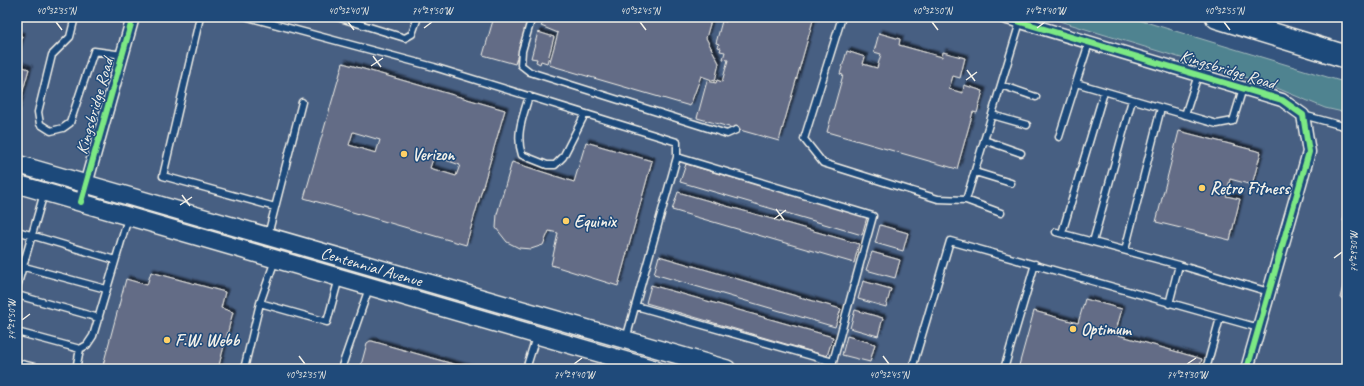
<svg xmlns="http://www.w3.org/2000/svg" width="1364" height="386" font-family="Caveat,sans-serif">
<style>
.built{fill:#465e82}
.green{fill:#508390;stroke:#a2babc}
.building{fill:#646c86;stroke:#f4f1e8;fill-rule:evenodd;filter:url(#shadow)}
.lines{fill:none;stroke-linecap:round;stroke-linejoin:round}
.lane-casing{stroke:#f4f1e8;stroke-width:9}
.street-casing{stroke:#f4f1e8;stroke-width:15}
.secondary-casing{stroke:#f4f1e8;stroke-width:20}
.highway-casing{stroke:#f4f1e8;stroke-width:25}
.lane{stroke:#1f4a7a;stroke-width:6}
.street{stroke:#1f4a7a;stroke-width:12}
.secondary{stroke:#1f4a7a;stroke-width:17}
.highway{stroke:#1f4a7a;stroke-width:22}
.cycleway-casing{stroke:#1f4a7a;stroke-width:8}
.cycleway{stroke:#7ce984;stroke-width:6}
.ticks{fill:none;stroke:#f4f1e8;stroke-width:1.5}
.poi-dot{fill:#ffd166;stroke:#1f4a7a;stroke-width:1.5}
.labels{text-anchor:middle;stroke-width:3;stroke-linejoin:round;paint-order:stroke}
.street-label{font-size:17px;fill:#f4f1e8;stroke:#1f4a7a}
.poi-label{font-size:17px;font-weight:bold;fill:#f4f1e8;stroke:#1f4a7a;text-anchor:start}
.neatline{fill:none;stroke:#f4f1e8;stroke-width:1.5}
.ticks-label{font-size:10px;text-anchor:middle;fill:#f4f1e8}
</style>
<defs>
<filter id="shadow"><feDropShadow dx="3" dy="-3" stdDeviation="1" flood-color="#0009"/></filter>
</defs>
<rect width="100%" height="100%" fill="#34547e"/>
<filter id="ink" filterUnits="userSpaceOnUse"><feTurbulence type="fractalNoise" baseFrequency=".025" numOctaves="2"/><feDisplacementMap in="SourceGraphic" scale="8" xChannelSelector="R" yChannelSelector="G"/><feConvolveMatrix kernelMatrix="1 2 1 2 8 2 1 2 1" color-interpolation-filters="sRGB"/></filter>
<g filter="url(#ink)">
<path class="built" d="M17,17H1046L1267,84L1325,108L1347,113V369H17Z"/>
<path class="green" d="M1046,17H1129L1347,83V113L1325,108L1267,84Z"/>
<path class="building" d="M494,17H529L515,64L483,55Z
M547,17H712L706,38L719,63L715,81L701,76L690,106L549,65L558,33L541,26Z
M728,17H814L779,141L697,118L707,81L716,83L717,80L722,82L728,60L723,59L725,52L720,51L721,48L718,47L719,44L716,43L722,21L726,22Z
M538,32L554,37L547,63L541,61L540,64L536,62L537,59L531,58Z
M879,33L900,39L899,45L942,57L943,52L965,58L960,78L953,76L949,89L963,93L964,85L983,91L977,113L973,112L957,169L827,132L843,75L840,74L847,51L865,57L863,64L877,68L881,54L874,52Z
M17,35L22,36L17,54Z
M343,63L505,110L466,245L304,198ZM353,132L380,140L376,153L349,145ZM434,156L460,165L456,176L430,168Z
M17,65L29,69L17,112Z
M1179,131L1261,152L1252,185L1230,179L1226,196L1240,199L1230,240L1156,222Z
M586,142L652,161L618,286L551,265L558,233L549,231L543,245L531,249L519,248L507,242L496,228L497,214L512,162L574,182Z
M686,164L867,217L862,235L680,182Z
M678,192L859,244L854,263L672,210Z
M1347,205V222L1343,221Z
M880,225L908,233L903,251L875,243Z
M872,252L900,260L895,278L866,270Z
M659,256L841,309L835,327L654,274Z
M1347,270V300L1340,298Z
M151,272L225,292L221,308L233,312L218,369H102L126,279L147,285Z
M863,281L891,289L886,307L858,299Z
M651,285L833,337L827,356L646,303Z
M1085,299L1122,309L1115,334L1202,359L1199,369H1018L1034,311L1078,323Z
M855,310L883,318L878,336L850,328Z
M847,336L875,344L870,362L842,355Z
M370,341H372L471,369H360L367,343Z"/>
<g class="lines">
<defs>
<path id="lane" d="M75,17L70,37L52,55L38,112L40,124L51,131L63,128L70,123L94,51L123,55
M200,17L163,176L275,207
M248,17L434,67L677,142V157L626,339
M337,17L405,38L412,34L418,17
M532,17L522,51L521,65L530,72L727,134L736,130
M842,17L804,139L823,163L938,199L966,200L1020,22
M1089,43L1076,83L1217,124L1233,121L1243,88
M1001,85L1036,97
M529,96C523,117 515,134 522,155L547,165H555L563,157L585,114
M992,115L1027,125
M1185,115L1198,75
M1303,115L1347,127
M1059,137L1076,83
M984,140L1021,153
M677,157L873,216L831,369
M975,172L1011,183
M966,200L1001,213
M17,231L115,260
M1056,232L1179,265L1269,292
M1062,233L1104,92
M268,235L302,102
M1093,242L1132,100
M1125,250L1161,108
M275,260L260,303L327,322L339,278
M17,265L106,289
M17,287L44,193
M17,295L99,318
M1169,304L1179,265
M636,306L833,362
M17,332L80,349
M17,363L42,369
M76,369L80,349L87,345L93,336L128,218
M244,369L260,303
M341,369L369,288
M526,369L536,337
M912,369L950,241L1259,328
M1004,369L1035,264
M1206,369L1220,318"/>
<path id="street" d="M1004,17L1282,100L1303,115L1309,152L1247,369
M81,202L133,17"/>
<g id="secondary">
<path id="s1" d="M17,164L727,369"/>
<path d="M17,184L654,369"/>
</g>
<path id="highway" d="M1217,17L1347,57"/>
</defs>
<use href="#lane" class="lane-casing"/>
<use href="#street" class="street-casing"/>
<use href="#secondary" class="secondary-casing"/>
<use href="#highway" class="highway-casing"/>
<use href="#lane" class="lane"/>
<use href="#street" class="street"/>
<use href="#secondary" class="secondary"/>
<use href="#highway" class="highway"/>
<defs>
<path id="cycleway" d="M1004,17L1282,100L1303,115L1309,152L1247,369
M81,202L133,17"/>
</defs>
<use href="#cycleway" class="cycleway-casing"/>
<use href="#cycleway" class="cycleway"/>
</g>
</g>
<path class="ticks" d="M56,22L62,30M348,22L354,30M640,22L646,30M932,22L938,30M1224,22L1230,30M424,28L432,22M1037,28L1045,22M373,56L381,67M371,66L383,58M967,70L975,81M966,80L977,72M182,195L190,206M180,205L192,197M776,209L784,220M774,219L786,210M1334,258L1342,252M22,320L30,314M299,356L305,364M883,356L889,364M574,364L582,358M1187,364L1196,358"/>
<g class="poi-dot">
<circle cx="404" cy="154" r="4"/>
<circle cx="1202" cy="188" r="4"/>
<circle cx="566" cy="221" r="4"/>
<circle cx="1073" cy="329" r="4"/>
<circle cx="167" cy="340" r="4"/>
</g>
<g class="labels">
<g class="street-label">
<text transform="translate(1228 69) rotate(17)" y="6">Kingsbridge Road</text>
<text transform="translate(94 106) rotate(-74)" y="6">Kingsbridge Road</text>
<text dy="6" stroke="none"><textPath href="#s1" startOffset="369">Centennial Avenue</textPath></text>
</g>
<g class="poi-label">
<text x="412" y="160">Verizon</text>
<text x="1210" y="194">Retro Fitness</text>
<text x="574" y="227">Equinix</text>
<text x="1081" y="335">Optimum</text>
<text x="175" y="346">F.W. Webb</text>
</g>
</g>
<rect width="1364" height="386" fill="none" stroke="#1f4a7a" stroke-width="44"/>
<rect x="22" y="22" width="1320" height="342" class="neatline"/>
<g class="ticks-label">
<text x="56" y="14">40°32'35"N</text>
<text x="348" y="14">40°32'40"N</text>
<text x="432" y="14">74°29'50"W</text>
<text x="640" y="14">40°32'45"N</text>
<text x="932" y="14">40°32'50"N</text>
<text x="1045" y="14">74°29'40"W</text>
<text x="1224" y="14">40°32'55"N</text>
<text transform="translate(1353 252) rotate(-90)" y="4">74°29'30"W</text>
<text transform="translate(11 320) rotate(-90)" y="4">74°29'50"W</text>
<text x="305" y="378">40°32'35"N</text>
<text x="574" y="378">74°29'40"W</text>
<text x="889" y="378">40°32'45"N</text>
<text x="1187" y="378">74°29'30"W</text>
</g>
</svg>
